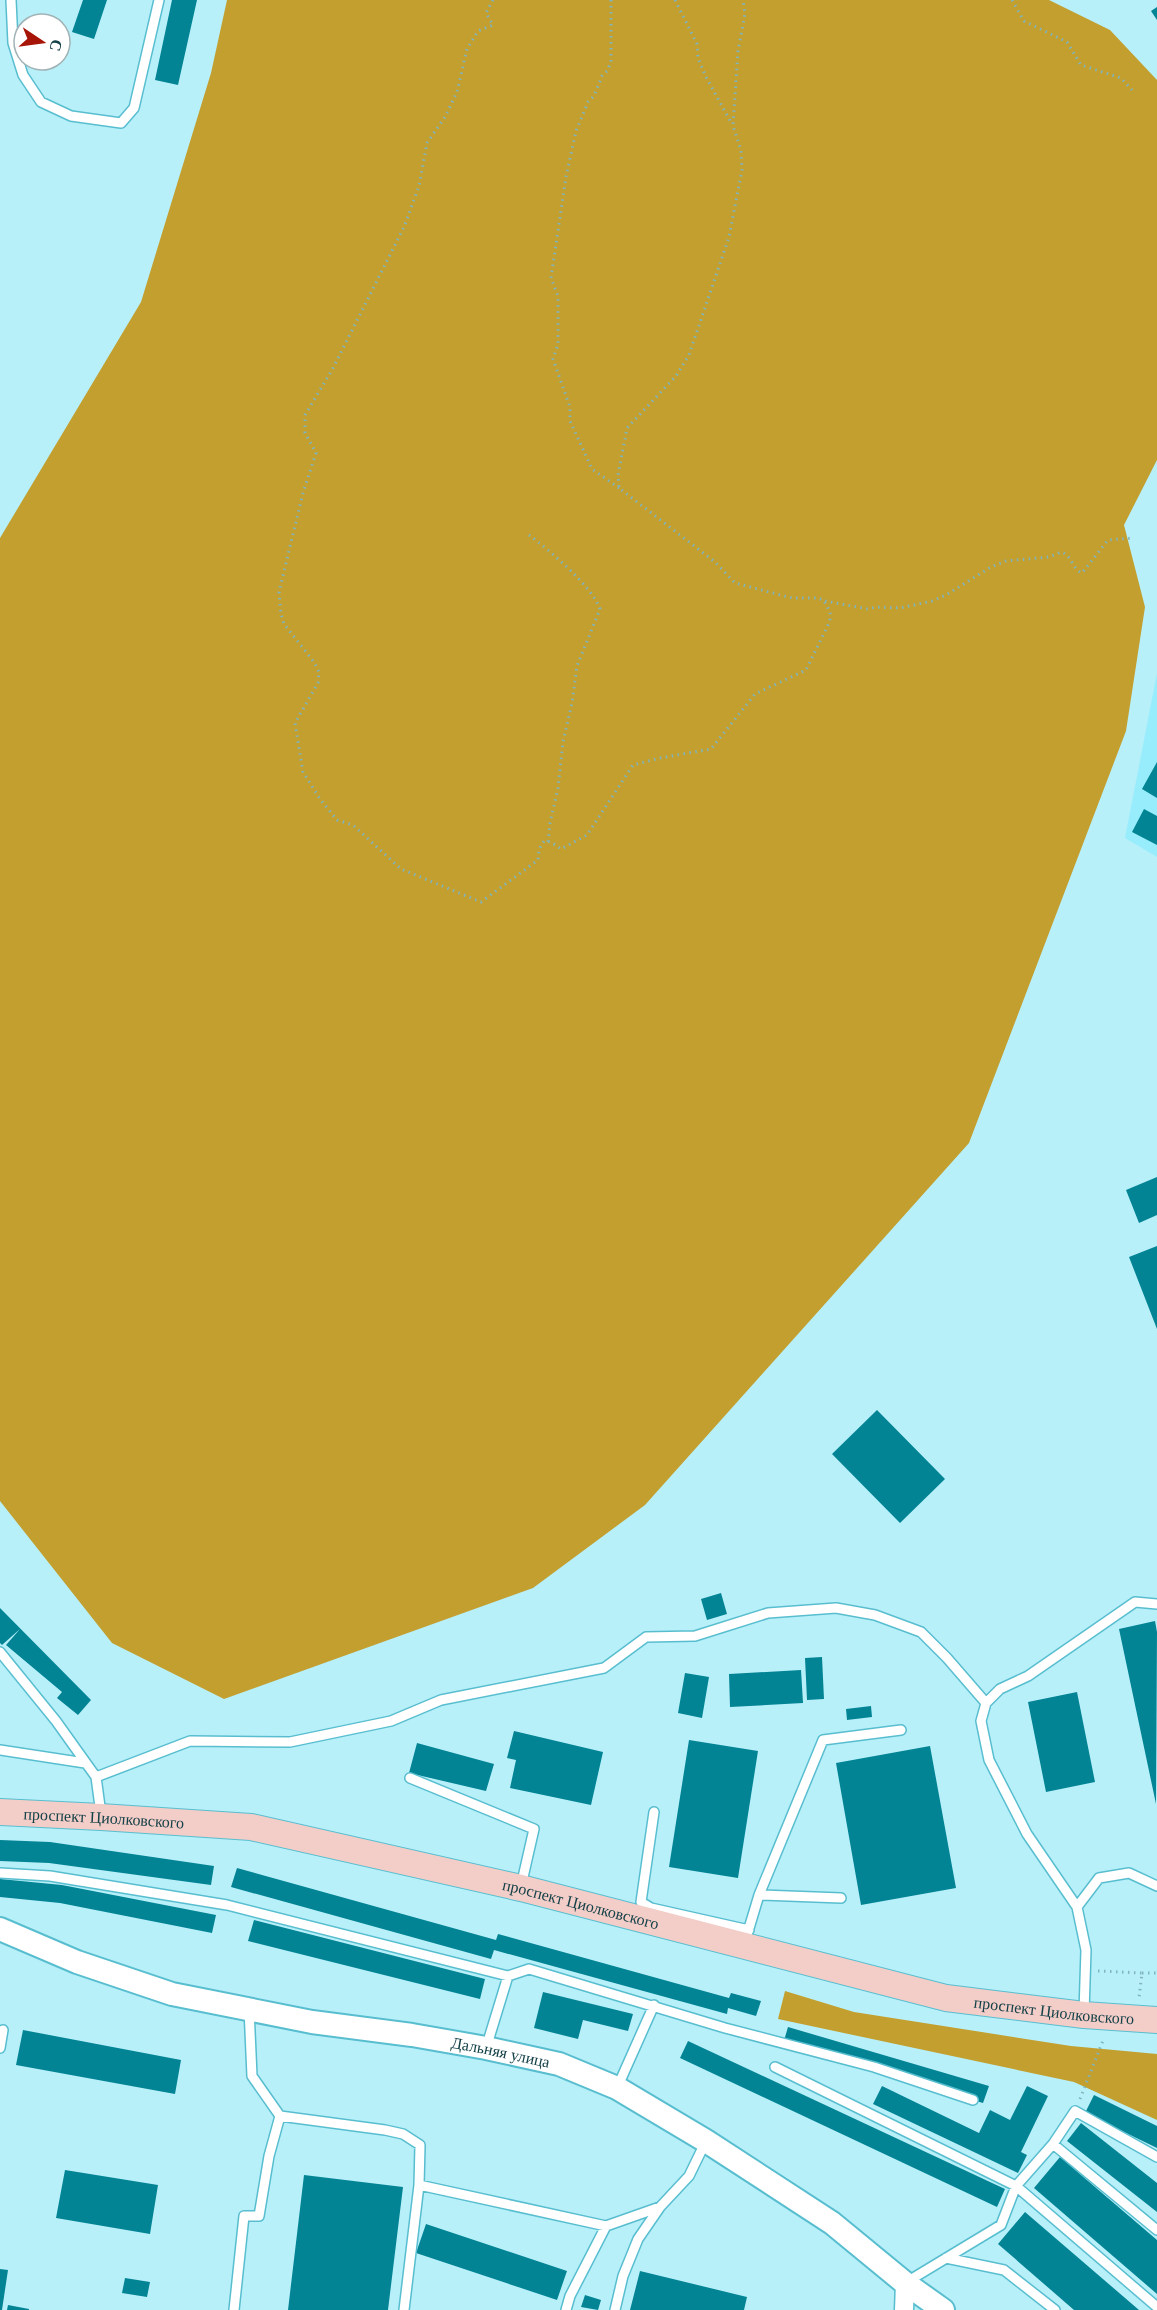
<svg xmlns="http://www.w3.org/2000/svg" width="1157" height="2310" font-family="Georgia,serif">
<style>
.built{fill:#97edfc}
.forest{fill:#c39f2f}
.building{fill:#028495}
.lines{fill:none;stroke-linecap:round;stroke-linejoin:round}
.service-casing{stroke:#58becf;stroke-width:12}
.minor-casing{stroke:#58becf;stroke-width:21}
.tertiary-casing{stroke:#58becf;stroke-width:26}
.secondary-casing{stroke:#58becf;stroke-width:28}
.path{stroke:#81b5be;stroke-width:3;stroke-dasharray:1.5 4.5;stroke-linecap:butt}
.service{stroke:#fff;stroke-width:9}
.minor{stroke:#fff;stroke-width:18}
.tertiary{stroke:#fff;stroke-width:22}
.secondary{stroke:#f3cdc8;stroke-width:26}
.labels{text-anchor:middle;stroke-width:6;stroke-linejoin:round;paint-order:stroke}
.street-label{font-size:16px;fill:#154148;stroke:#fff}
</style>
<rect width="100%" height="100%" fill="#b8f0fa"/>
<path class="built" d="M1157,673V857L1125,838Z"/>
<path class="forest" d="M227,0H1049L1110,30L1157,80V460L1124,525L1145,607L1126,731L969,1143L645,1505L533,1588L224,1699L112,1643L0,1501V538L141,302L211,73Z
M785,1991L854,2012L1071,2046L1157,2054V2120L1074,2082L778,2019Z"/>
<path class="building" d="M83,0H107L94,39L72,32Z
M172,0H197L178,85L155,80Z
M1157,7V20L1151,11Z
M1157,762V798L1142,789Z
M1144,809L1157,816V845L1132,832Z
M1157,1177V1215L1139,1223L1126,1190Z
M1157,1246V1329L1129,1257Z
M877,1410L945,1479L900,1523L832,1454Z
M721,1593L727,1614L707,1620L701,1599Z
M0,1608L91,1700L78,1715L57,1698L62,1692L6,1645L20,1629L2,1645L0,1643Z
M1155,1621L1157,1632L1156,1804L1119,1629Z
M822,1657L824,1699L807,1700L805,1658Z
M801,1670L803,1703L730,1707L729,1674Z
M685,1673L709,1677L702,1718L678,1713Z
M1077,1692L1095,1782L1046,1792L1028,1702Z
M871,1706L872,1717L847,1720L846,1709Z
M514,1731L603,1752L591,1805L510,1788L516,1760L507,1758Z
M689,1740L758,1751L738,1878L669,1867Z
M417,1743L494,1764L486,1791L409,1773Z
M930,1746L956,1888L861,1905L836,1763Z
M0,1840L50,1842L214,1866L211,1885L49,1863L0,1861Z
M237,1868L496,1940L498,1934L729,1998L731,1993L761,2001L756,2016L728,2008L727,2014L494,1950L491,1959L231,1887Z
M0,1879L62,1885L216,1915L212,1933L60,1903L0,1897Z
M254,1920L485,1979L480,1999L248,1941Z
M543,1992L633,2014L628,2031L583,2020L578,2039L534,2028Z
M788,2027L989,2086L983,2103L783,2044Z
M23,2030L181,2060L175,2094L16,2065Z
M688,2041L1005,2189L997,2207L680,2058Z
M882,2086L979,2133L990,2110L1010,2120L1027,2086L1048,2096L1021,2152L1027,2155L1018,2173L873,2104Z
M1094,2095L1157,2126V2148L1085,2113Z
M1081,2123L1157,2183V2212L1067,2141Z
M1060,2157L1157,2240V2294L1034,2188Z
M65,2170L158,2185L150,2234L56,2218Z
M304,2175L403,2187L388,2310H288Z
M1025,2212L1139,2310H1074L998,2244Z
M426,2224L567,2271L557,2300L416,2253Z
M0,2269L8,2270L2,2310H0Z
M640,2271L747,2297L744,2310H630Z
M125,2278L150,2282L147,2297L122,2293Z
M585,2295L601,2300L598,2310L581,2307Z
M8,2305L29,2309V2310H7Z"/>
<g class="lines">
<defs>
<path id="service" d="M11,0L13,43L23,75L41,102L71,116L121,123L134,108L159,0
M0,1652L56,1721L96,1777L101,1814
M0,1750L85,1763
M96,1777L190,1741L290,1742L391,1721L441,1700L604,1668L646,1637L695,1636L768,1613L836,1608L875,1615L921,1632L947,1658L986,1703
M410,1778L534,1829L521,1886
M654,1812L641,1902L651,1908L749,1930
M0,1873L50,1876L227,1905L508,1976L529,1969L725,2028L874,2067L973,2100
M759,1895L823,1740L901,1730
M1077,1907L1099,1878L1129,1873L1157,1886
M747,1935L759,1895L841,1898
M1084,2012L1086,1950L1077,1907L1027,1834L989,1760L981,1721L986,1703L1000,1689L1028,1676L1135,1602L1157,1604
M0,2048L3,2030
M486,2048L508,1976
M775,2067L1016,2186L1157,2307
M617,2088L654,2005
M280,2116L385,2130L403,2134L420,2145L419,2185L404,2310
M1053,2144L1157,2230
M419,2185L606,2226L660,2207
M946,2258L1004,2270L1055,2310
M905,2283L1001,2225L1016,2186L1053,2144L1075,2111L1157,2157
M234,2310L244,2216H259L269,2156L280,2116L252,2076L249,2009
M566,2310L570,2296L606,2226
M615,2310L623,2276L638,2239L660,2207L689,2176L706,2141"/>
<path id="minor" d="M904,2310L905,2283"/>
<g id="tertiary">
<path id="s1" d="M0,1929L77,1962L172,1994L312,2022L412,2035L486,2048L559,2064L617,2088L706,2141L832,2223L905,2283L943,2310"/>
</g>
<g id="secondary">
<path id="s2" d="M0,1812L101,1817L251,1827L521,1888L946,1998L1084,2015L1157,2020"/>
</g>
</defs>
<use href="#service" class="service-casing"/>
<use href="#minor" class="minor-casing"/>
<use href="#tertiary" class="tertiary-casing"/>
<use href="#secondary" class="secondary-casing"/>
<path class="path" d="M493,0L486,13L493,25L478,31L467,49L457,92L445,117L427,143L419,186L404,227L332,370L305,415V433L316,453L303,493L279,592L281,614L284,624L314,662L319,672L318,683L295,723L303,772L320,799L337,820L353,825L401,869L481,902L538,860L539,849L544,841L551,842L561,849L587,835L633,765L660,758L711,749L755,694L806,670L830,621V613L827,606L823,600L818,598H792L735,583L715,562L619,488L618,475L627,428L676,376L689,355L729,237L742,170L741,150L733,126L738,51L745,14L743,0
M611,0V62L607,71L602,76L594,96L588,102L576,131L566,177L551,278L558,296V344L553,359L570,407V421L592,469L619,488
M675,0L697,44L698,58L706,77L732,124
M1012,0L1024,21L1067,42L1081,65L1121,78L1132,90
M529,535C549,550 592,586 600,609L577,666L572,703L563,742L558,788L550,823L548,842
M825,601L868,609L876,607L900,608L932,601L946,595L991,567L1006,561L1049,557L1061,552C1072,555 1072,569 1082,573L1108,540L1133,538
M1098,1971L1142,1973L1139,1998
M1142,1973H1157
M1080,2099L1104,2038"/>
<use href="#service" class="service"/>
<use href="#minor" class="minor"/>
<use href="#tertiary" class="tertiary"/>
<use href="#secondary" class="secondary"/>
</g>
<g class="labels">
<g class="street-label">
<text dy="6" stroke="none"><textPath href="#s2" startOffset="104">проспект Циолковского</textPath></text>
<text dy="6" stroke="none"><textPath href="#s2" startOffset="590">проспект Циолковского</textPath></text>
<text dy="6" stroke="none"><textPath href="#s2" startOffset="1076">проспект Циолковского</textPath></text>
<text dy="6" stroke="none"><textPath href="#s1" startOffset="518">Дальняя улица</textPath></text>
</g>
</g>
<g transform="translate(42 42) rotate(103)"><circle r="28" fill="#ffffff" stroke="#a1b3b6" stroke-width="1.5"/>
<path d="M0-4.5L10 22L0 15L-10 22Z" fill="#a71508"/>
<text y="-9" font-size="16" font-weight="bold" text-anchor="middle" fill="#154148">С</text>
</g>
</svg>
